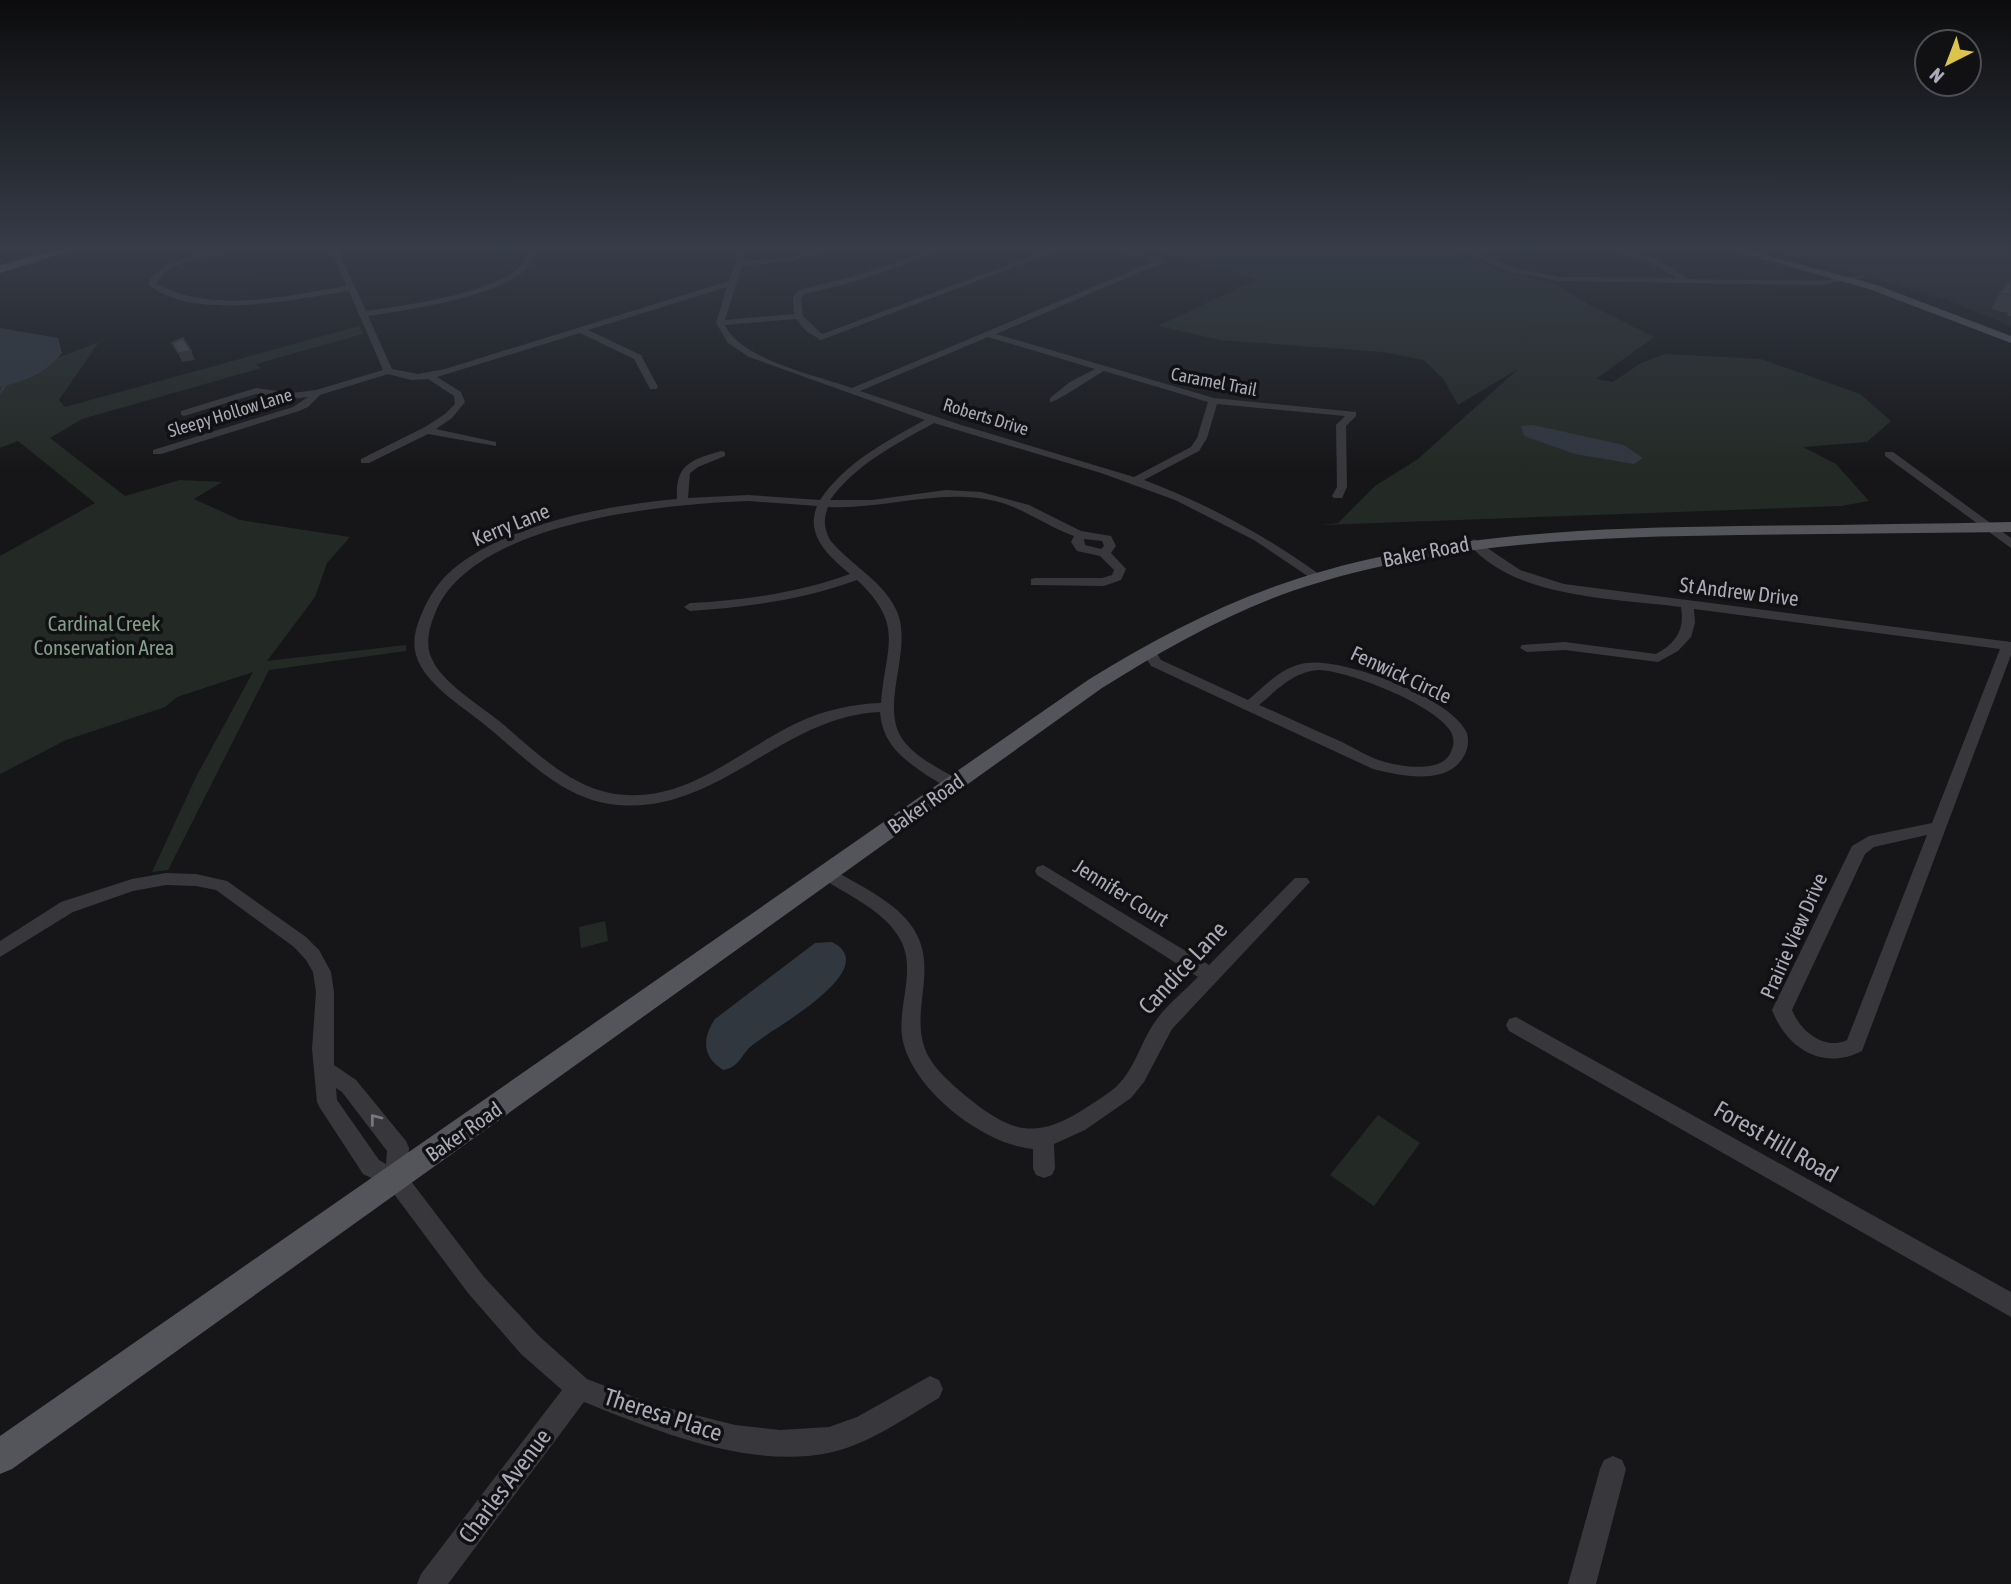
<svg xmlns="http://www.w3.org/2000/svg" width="2011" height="1584" font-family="'Asap Condensed',sans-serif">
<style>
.built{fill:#232225}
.green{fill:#232a25}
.water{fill:#31373f}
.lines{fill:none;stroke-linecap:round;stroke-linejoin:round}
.stream{stroke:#31373f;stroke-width:2.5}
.minor{fill:#38383c;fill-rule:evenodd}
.major{fill:#54545b;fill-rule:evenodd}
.highway{fill:#64656d;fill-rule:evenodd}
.wall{fill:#3c3c40}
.shaded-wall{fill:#313134}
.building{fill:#46464a;stroke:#313134;stroke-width:2}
.oneway{stroke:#77777f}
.labels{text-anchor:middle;stroke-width:7;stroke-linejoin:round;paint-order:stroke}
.far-street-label{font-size:18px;fill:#aaabb6;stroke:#111113}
.street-label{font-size:21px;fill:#aaabb6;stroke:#111113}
.park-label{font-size:21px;fill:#839f8a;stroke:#111113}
.near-street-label{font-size:24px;fill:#aaabb6;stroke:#111113}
</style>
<rect width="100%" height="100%" fill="#161618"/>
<path class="built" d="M1763,249H2011V326L1942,298Z"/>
<path class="green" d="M1139,249H1448L1496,269L1553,283L1590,305L1654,337L1596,379L1613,382L1641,363L1666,354L1761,359L1860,394L1891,421L1867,442L1803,447L1836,464L1869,501L1841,506L1321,525L1338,523L1375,486L1418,459L1518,369L1458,405L1444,380L1424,360L1383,352L1220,340L1158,326L1258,279Z
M359,326L363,334L256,364L261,368L82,419L50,438L125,496L180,480L222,482L194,499L240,520L350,537L327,563L315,597L267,661L406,645V651L269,670L168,870L152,872L196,777L253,672L177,697L165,707L66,740L0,774V556L95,503L18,441L0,448V380L99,342L59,400L65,407Z
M605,921L608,941L581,948L579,927Z
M1378,1115L1420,1143L1374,1206L1330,1175Z"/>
<path class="water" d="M0,328L58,338L62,353C46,373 25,381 0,387Z
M1533,425L1624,445L1643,458L1634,464L1575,454L1524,436L1521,426Z
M832,942C881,966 787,1021 768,1034C762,1038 756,1042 750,1047C741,1056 738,1068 723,1070C702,1057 702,1038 715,1019L815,943Z"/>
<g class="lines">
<path class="stream" d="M0,393L7,382"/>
<path class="minor" d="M224,249H237C216,259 165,258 157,284C212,314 287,296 347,286L330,249H337L366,311C404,305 497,294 522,264C525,260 527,253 529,249H535C534,253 532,260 530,264C509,296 405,310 368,316L392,369L418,374L445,369L729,281L740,249H747L743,261L793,257L822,249H833L793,261L742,266L725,320L794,314L793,297L799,290L851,277L938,249H948L857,281L805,294L801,298L803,316L822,334L1052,249H1062L821,340L806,331L796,319L725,325C739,359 819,376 852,388L1155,261L1112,249H1123L1166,261L996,334L1214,398L1356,412V416L1346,426L1347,487L1342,498H1334L1332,496L1337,487L1336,425L1345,416L1217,404L1207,438L1199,451L1144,480C1208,504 1264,535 1319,574V580L1315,581L1254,540L1175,500L1101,473L934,423C896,444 856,464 830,500H872L946,490L981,492L1029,505L1081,531L1111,536L1116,546L1111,553L1126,569L1121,580L1104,586L1031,585V579L1035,578H1102L1112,575L1114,570L1100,556L1077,551L1071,542L1074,536C1046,526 1024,508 995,501C939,488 884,510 828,507C823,520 824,528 830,540C850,565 886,582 898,614C912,653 879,707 903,740C916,758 941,769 960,781L962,785L960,789C946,792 903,760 894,748C885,737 881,725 880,712C780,716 715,819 610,804C562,797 526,759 490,729C467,709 425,686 416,655C412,641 416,626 422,613C428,598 439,581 452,570C506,524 608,505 677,499C675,464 691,460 721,451L725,452V456L698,467L690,473L688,498L748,495L820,500C846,462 885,442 925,420L749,357L728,343L716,323L727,287L588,330L641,355L658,387L656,389H650L634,359L580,333L437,377L461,392L465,402L452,418L436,429L496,442V446L428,434L369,463H361V459L425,427L445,414L455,404L454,396L428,379L411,380L388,374L320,395L308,407L299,411L161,454H153V450L293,407L308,397L292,399L256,394L184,416L181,415V411L256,388L292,393L316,390L383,370L349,291C294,299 195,322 149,285V279C169,259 197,254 224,249ZM988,337L1095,369L1070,382L1050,398V402C1057,402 1093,377 1104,371L1208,402L1197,438L1191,447L1134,477L958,424L860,391ZM748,501L817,506C805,536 829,556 850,574C798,593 745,600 690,603L684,607L690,611C747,607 803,600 857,580C906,626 885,646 881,703C852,704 825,710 799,722C742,748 693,799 626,795C577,793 539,755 504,725C483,707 441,683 431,657C425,642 430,625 436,611C474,522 663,504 748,501ZM1084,539L1102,541L1104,546L1101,549L1085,545Z
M1457,249H1467L1515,268L1559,277L1677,278L1651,263L1607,250L1614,249L1657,259L1688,279L1820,281L1862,275L1866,277L1820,285L1559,281L1510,272Z
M1885,452H1893L2011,538V548L1885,456Z
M1474,539L1520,570L1564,584L2011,642V655L1862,1051C1823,1071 1787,1049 1772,1010L1852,846L1869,836L1932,823L2000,649L1694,609L1695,623L1691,637L1678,651L1658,662L1565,650L1527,652L1520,648L1522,645L1565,642L1656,654C1676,643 1685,630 1681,607C1614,598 1514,599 1468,543ZM1927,835L1847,1040C1825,1051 1800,1031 1792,1010L1865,854L1874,847Z
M1148,646L1153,647L1161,660L1248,700C1266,685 1281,667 1306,663C1342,657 1453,698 1467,733C1469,741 1468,747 1465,754C1449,787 1401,776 1373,769L1151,666L1141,650ZM1320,670C1351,672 1430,703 1449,729C1453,734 1455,742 1452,749C1445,774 1404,767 1385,762C1370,758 1356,749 1342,742C1314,730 1287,717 1259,705C1278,689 1294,671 1320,670Z
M1043,865L1209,965L1295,878H1307L1310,882L1172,1029L1144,1082L1131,1098L1085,1130L1054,1144L1055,1168L1052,1175L1044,1178L1036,1175L1033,1168V1149C983,1145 909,1087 902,1036C898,1005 916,970 901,941C887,912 847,895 822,878L819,874L822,870H834C861,887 902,904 917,935C936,972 911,1012 925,1049C932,1068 952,1084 967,1097C1008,1130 1033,1141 1081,1111C1093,1103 1105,1096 1116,1087C1136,1068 1141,1040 1157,1019C1168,1004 1184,991 1198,977L1037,875L1035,871L1037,867Z
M166,873L196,874L227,881L306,937L319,950L331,972L334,992V1065L356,1080L406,1141L409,1148L407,1176L484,1277L539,1336L587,1379L652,1404L735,1425L780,1430L829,1427L857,1417L930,1376L939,1380L943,1389L939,1398C905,1418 868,1445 828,1453C749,1469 656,1431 584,1402L448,1584H417L421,1574L562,1390L521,1354L468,1293L388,1186L363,1174L320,1108L317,1102L312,1049L316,992L313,972L306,960L294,947L216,890L196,886L166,885L133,891L73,912L0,957V941L61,902L132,879ZM336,1088L342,1092L387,1151L386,1164L379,1160L337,1100Z
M1516,1017L2011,1292V1317L1509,1031L1506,1025L1509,1019Z
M1613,1456L1622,1460L1626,1469L1596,1584H1568L1600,1469L1604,1460Z"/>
<path class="major" d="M1728,249H1743L1877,285L2011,336V343L1869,289Z
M2011,522V532C1921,533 1831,534 1741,535C1590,537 1439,542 1295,590C1226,614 1163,650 1102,688L12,1469L0,1474V1436L1088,680C1150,642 1213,608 1282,584C1430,533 1587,528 1741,526C1831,525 1921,524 2011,522Z"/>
<path class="highway" d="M59,249H76L0,273V265Z"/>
</g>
<path class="wall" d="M2011,279V316H2007L2008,313L1991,309L2000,293Z"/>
<path class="shaded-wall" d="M191,351L195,360L182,362L178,353Z"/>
<path class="building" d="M2011,279V295L2000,293Z
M183,338L191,351L178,353L172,343Z"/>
<defs><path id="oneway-chevron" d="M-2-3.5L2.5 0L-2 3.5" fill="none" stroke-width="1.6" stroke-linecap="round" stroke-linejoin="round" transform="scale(1.75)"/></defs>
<use class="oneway" href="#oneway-chevron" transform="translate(375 1119) rotate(-128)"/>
<linearGradient id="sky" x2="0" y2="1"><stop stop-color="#0c0c0d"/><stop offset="0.53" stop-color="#363c48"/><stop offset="1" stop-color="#363c48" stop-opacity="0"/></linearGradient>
<rect width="2011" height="470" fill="url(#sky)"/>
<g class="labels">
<g class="far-street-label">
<text transform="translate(1214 382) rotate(11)" y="6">Caramel Trail</text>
<text transform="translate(230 413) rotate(-17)" y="6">Sleepy Hollow Lane</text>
<text transform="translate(986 417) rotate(17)" y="6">Roberts Drive</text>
</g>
<g class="street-label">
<text transform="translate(511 525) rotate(-22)" y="7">Kerry Lane</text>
<text transform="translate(1426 552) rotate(-11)" y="7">Baker Road</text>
<text transform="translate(1739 592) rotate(7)" y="7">St Andrew Drive</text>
<text transform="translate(1401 675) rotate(25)" y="7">Fenwick Circle</text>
<text transform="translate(926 804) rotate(-35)" y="7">Baker Road</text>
<text transform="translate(1121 893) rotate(32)" y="7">Jennifer Court</text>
<text transform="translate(1794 936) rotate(-66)" y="7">Prairie View Drive</text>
<text transform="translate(464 1132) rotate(-35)" y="7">Baker Road</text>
</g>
<g class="park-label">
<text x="104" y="631">Cardinal Creek<tspan x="104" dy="24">Conservation Area</tspan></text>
</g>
<g class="near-street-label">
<text transform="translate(1183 968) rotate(-47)" y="8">Candice Lane</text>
<text transform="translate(1776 1142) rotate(30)" y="8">Forest Hill Road</text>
<text transform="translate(663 1415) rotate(18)" y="8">Theresa Place</text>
<text transform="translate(505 1486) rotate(-53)" y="8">Charles Avenue</text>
</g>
</g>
<g transform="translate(1948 63) rotate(222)"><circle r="33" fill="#111113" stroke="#4e4f54" stroke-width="2"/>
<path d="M0-5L12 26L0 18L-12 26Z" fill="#dcc44a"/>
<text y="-10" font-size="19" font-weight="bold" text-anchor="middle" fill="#aaabb6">N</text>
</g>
</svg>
